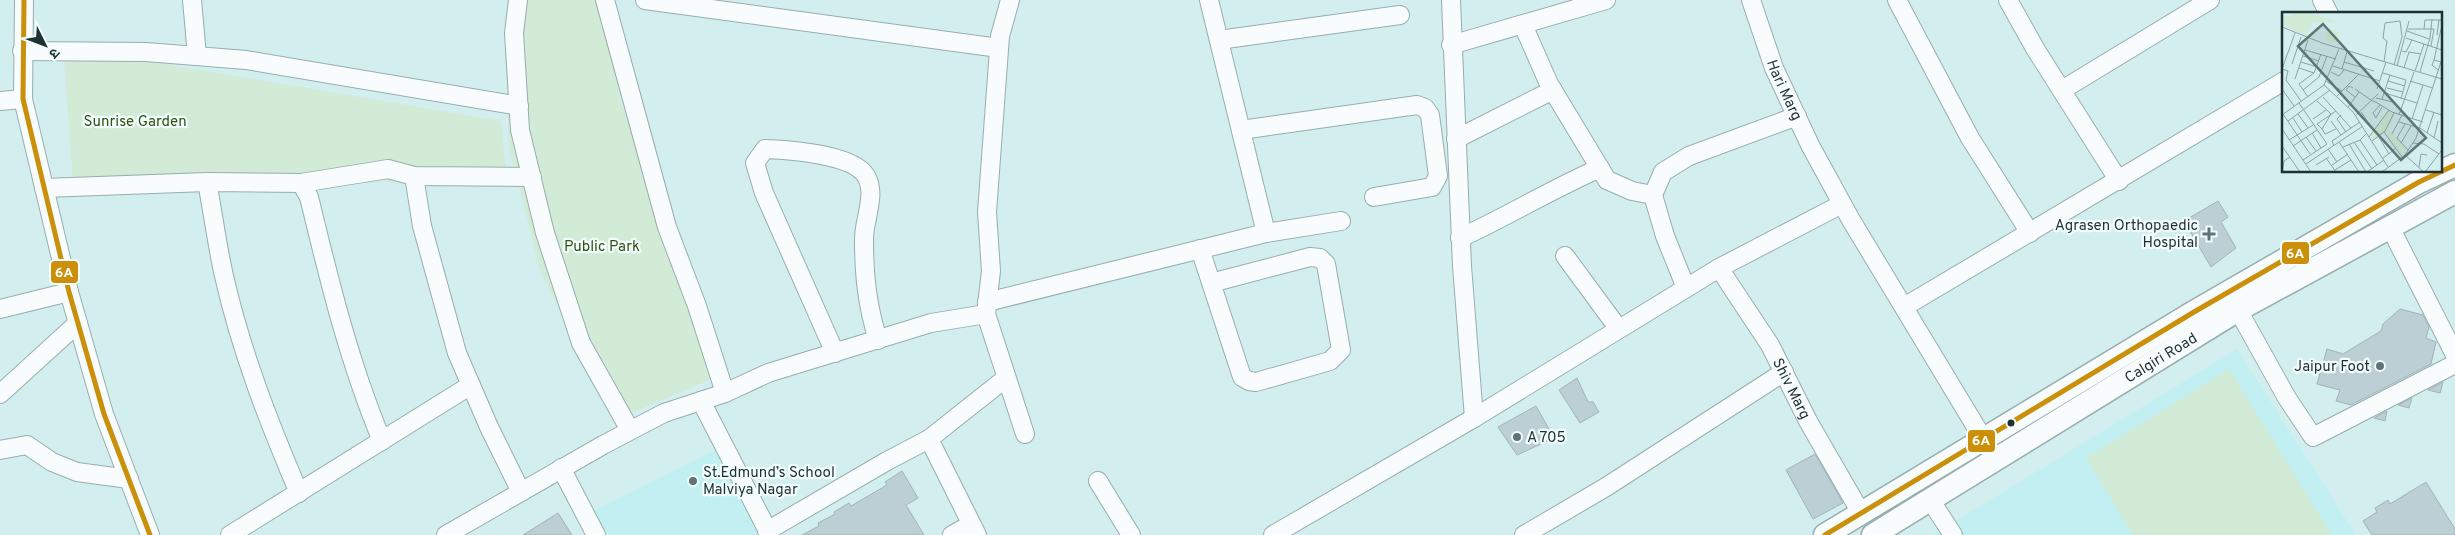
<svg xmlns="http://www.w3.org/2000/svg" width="2455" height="535" font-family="Overpass,'Noto Sans Devanagari',sans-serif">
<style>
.built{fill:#c2eff2}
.green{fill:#d1ebd6}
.building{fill:#bccfd4;stroke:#a1b3b7}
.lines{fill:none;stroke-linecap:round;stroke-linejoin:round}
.minor-casing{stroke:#98adae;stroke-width:20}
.major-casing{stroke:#98adae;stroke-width:25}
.minor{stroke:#f8fcfd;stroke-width:18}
.major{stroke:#f8fcfd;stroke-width:22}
.bus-1-casing{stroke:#f3fdfd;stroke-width:9}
.bus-1{stroke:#cc8f0a;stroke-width:5}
.poi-dot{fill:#5e7475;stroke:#f3fdfd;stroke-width:2}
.bus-dot{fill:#1f3233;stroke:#f3fdfd;stroke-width:2}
.labels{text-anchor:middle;stroke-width:4.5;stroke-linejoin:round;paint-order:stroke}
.street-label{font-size:15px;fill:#1f3233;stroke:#f3fdfd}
.park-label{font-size:15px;fill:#305213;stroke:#f3fdfd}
.poi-label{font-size:15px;fill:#1f3233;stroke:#f3fdfd;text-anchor:end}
.inset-road{fill:none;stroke:#8ba3a4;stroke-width:1}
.view{fill:#5e7475;fill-opacity:0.15;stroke:#5e7475;stroke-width:2.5}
.inset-edge{fill:none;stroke:#1f3233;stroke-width:2.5}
.line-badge{stroke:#f3fdfd;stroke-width:2}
.badge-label{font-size:14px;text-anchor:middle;font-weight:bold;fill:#fff}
</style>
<rect width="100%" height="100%" fill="#d3eeef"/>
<path class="built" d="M2237,349L2356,535H1933Z
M715,450L764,535H609L593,511Z"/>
<path class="green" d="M512,0H599L621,102L721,375L613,421L540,270L509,148L505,47Z
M63,47L501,121L507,183L73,181Z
M2229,369L2332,535H2133L2086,458Z"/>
<path class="building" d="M2218,201L2228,217L2221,222L2236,248L2211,267L2184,221Z
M2400,309L2423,315L2429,327L2426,338L2436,342L2431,364L2351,405L2336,401L2340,390L2317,384L2327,349L2343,354L2381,331L2383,324Z
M1577,378L1588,402H1593L1599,412L1580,423L1559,390Z
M2443,382L2440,393L2428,390Z
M2412,398L2409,408L2398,405Z
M1536,406L1554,438L1517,455L1498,427Z
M2387,411L2385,421L2374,418Z
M1815,454L1843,503L1813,519L1786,470Z
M902,471L918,498L906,505L924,535H802L819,526L818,523L835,514L834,512L849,503L851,506L887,485L885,482Z
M2426,482L2455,529V535H2372L2363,521L2377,512L2375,508L2388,500L2390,504Z
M558,513L572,535H523Z"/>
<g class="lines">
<defs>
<g id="minor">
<path d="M24,0L23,99L69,292L104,414L150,535"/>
<path d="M192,0L197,56"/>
<path d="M518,0L514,33L520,130L545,233L581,343L630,430"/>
<path d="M605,0L667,227L697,306L725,393"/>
<path d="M645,0L999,48"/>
<path d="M1010,0L1000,36L987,212L991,271L986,314L1025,434"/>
<path d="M1209,0L1266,233"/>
<path d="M1451,0L1462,266L1474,418"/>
<path id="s1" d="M1751,0L1774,68L1810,145L1851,220L1996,460"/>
<path d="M1897,0L1970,138L2030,233"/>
<path d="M2008,0L2036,50L2119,181"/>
<path d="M2322,0L2329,14"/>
<path d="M1523,25L1549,84L1607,180L1632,191L1653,195"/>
<path d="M1219,40L1400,15"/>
<path d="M1451,45L1606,0"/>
<path d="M22,51L146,52L246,60L519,106"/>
<path d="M2062,90L2210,0"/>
<path d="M0,101L23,99"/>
<path d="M1241,130L1417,105L1425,108L1430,115L1438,176L1432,187L1374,197"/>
<path d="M1456,139L1553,90"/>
<path d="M414,176L422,226L457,353L489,427L521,492"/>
<path d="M207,182C213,213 217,245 224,276C241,351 269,423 299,493"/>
<path d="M301,183L388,169L414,176L532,177"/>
<path d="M44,188L207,182L301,183L309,197C329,280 349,362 382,441"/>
<path d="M2390,227L2455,355"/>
<path d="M1460,238C1508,216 1552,189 1600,168"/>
<path d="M1200,249L1242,377L1249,381L1256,382L1330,361L1341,350L1326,264L1320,258L1310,257L1211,283"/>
<path d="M1565,256L1618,328"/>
<path id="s2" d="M1719,268L1770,345L1808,421L1861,513"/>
<path d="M1686,288L1665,236L1653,195L1663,172L1689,156L1797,116"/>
<path d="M987,302L1266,233L1341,221"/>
<path d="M1904,307L2284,81"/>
<path d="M0,309L69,292"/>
<path d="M2238,310L2287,398L2313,437L2455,364"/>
<path d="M835,353L764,193L755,163L765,149C789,150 853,154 866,176C877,194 864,219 864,239C864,275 867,305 878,340"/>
<path d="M0,394L78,323"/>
<path d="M701,401L770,535"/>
<path d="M929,439L977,535"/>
<path d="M0,450L27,445L52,462L77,472L129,479"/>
<path d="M561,468L596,535"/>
<path d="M1098,481L1131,535"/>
<path d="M1931,501L1953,535"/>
<path d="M767,531L887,461L929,439L1006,378"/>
<path d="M230,535L471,385"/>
<path d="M446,535L603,445L664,413L725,393L768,373L931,323L986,314"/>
<path d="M952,535L970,525"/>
<path d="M1273,535L1474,418L1719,268L1842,204"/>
<path d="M1524,535L1606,487L1784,372"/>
</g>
<g id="major">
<path d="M1825,535L2194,312L2419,182L2455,165"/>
<path id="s3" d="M1873,535L2238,310L2455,192"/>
</g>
</defs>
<use href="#minor" class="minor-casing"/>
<use href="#major" class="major-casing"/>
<use href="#minor" class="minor"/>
<use href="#major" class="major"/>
<defs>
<path id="bus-1" d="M24,0L23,99L69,292L104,414L150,535
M1825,535L2194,312L2419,182L2455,165"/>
</defs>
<use href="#bus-1" class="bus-1-casing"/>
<use href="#bus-1" class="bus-1"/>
</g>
<g class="poi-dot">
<path d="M2206.5 226.5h5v5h5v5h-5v5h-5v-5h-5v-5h5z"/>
<circle cx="2380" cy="366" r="5"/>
<circle cx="1517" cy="437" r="5"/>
<circle cx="693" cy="481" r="5"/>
</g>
<circle class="bus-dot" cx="2011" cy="423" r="4.5"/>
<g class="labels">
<g class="street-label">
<text dy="5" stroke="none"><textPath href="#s1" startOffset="96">Hari Marg</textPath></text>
<text dy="5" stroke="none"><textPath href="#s3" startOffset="338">Calgiri Road</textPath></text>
<text dy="5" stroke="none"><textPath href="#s2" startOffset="141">Shiv Marg</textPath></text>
</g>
<g class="park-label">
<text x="135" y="126">Sunrise Garden</text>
<text x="602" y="251">Public Park</text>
</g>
<g class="poi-label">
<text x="2198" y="230">Agrasen Orthopaedic<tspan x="2198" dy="17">Hospital</tspan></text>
<text x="2370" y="371">Jaipur Foot</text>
<text x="1527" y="442" text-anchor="start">A 705</text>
<text x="703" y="477" text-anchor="start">St.Edmund’s School<tspan x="703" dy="17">Malviya Nagar</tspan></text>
</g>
</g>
<g transform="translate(2282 12)">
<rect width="160" height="160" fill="#d3eeef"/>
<path d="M9,0H23L57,10H30L25,24L0,13L1,3L9,5ZM43 24a7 7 0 1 1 14 0a7 7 0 1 1-14 0ZM106,99L113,102L106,117L124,137L118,143L103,120L91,129L88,125Z" fill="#d1ebd6"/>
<path class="inset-road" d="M0,15L40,31L160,67M126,17H152L149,34M142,17L143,8H160V11M125,19L147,27M155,23L157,8M124,26L160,38M23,38L54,47M120,39L124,40L130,28M21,44L37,49M152,48L159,17M19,50L35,55M62,50L92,59M102,50L105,29L101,26L103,11L118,9L120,25L112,53M10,52L19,25M51,54L98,69M115,54L127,9M17,56L32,61M122,56L127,40L139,42M0,57L6,59L4,68L19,89M0,57L13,21M60,57L65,40M156,58L150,53L152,48L159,50M133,59L142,32M49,60L57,64L62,58M138,60L148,26L150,7M101,61L124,68L119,87M13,67L26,28M44,69L60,79M106,69L123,74M128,69L151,76M42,73L71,100L106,155M71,76L67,74L64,78L73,85M105,76L121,80M0,77L12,94M73,77L92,90M95,77L104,50M21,78L37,65L45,44M103,81L135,91M55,84L77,62M26,85L17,72L32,61L39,42M41,85L69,116M94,86L111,90M100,87L108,63M35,89L49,102L40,117L43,122L54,117M92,89L110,100L141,110M17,91L45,132L21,148M98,93L91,101L94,106L100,95M66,95L77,80M144,98L160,103M79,100L93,120M1,102L28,142M16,102L26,116M0,103L42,73L57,37M59,103L55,107L64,120M74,103L96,82M117,103L132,60M11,106L20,120M31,107L44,98M130,107L141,73M6,109L48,78M49,109L59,123M117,110L138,116L160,131M123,112L115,126L126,138M0,117L29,160M40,117L35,112L54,99M102,120L120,145M30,121L39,136M145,121L152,100M110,122L120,103M24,125L34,139M87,125L107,98M97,125L107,142M152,126L156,109M7,128L31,113M78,128L95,153M90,129L103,119L112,101M57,130L77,160M72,130L90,157M119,131L129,114M131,131L142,132L157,142M67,132L84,160M0,134L18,160M11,134L35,118M52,134L50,129L78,110M61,135L78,128L85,121M46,137L55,150M123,143L142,160M44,146L54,160M101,146L113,137M24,152L81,114M34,153L47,145M50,153L66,142M137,155L139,142L145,143M53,158L69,148M0,160L2,149L8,145M85,160L102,148M100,160L123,143L134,126L160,47M143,160L160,138"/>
<path class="view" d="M41,12L144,126L119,148L16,34Z"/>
<rect width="160" height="160" class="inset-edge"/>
</g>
<g class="line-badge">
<rect x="2281" y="241" width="29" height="24" rx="5" fill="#cc8f0a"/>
<rect x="50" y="260" width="29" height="24" rx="5" fill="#cc8f0a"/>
<rect x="1967" y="429" width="29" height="24" rx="5" fill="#cc8f0a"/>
</g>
<g class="badge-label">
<text x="2295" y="258">6A</text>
<text x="64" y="277">6A</text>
<text x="1981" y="445">6A</text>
</g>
<g transform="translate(45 45) rotate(132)" stroke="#f3fdfd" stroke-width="4" paint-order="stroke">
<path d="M0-4L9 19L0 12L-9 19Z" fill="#1f3233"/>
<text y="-8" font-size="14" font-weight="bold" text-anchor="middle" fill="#1f3233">उ</text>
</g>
</svg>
